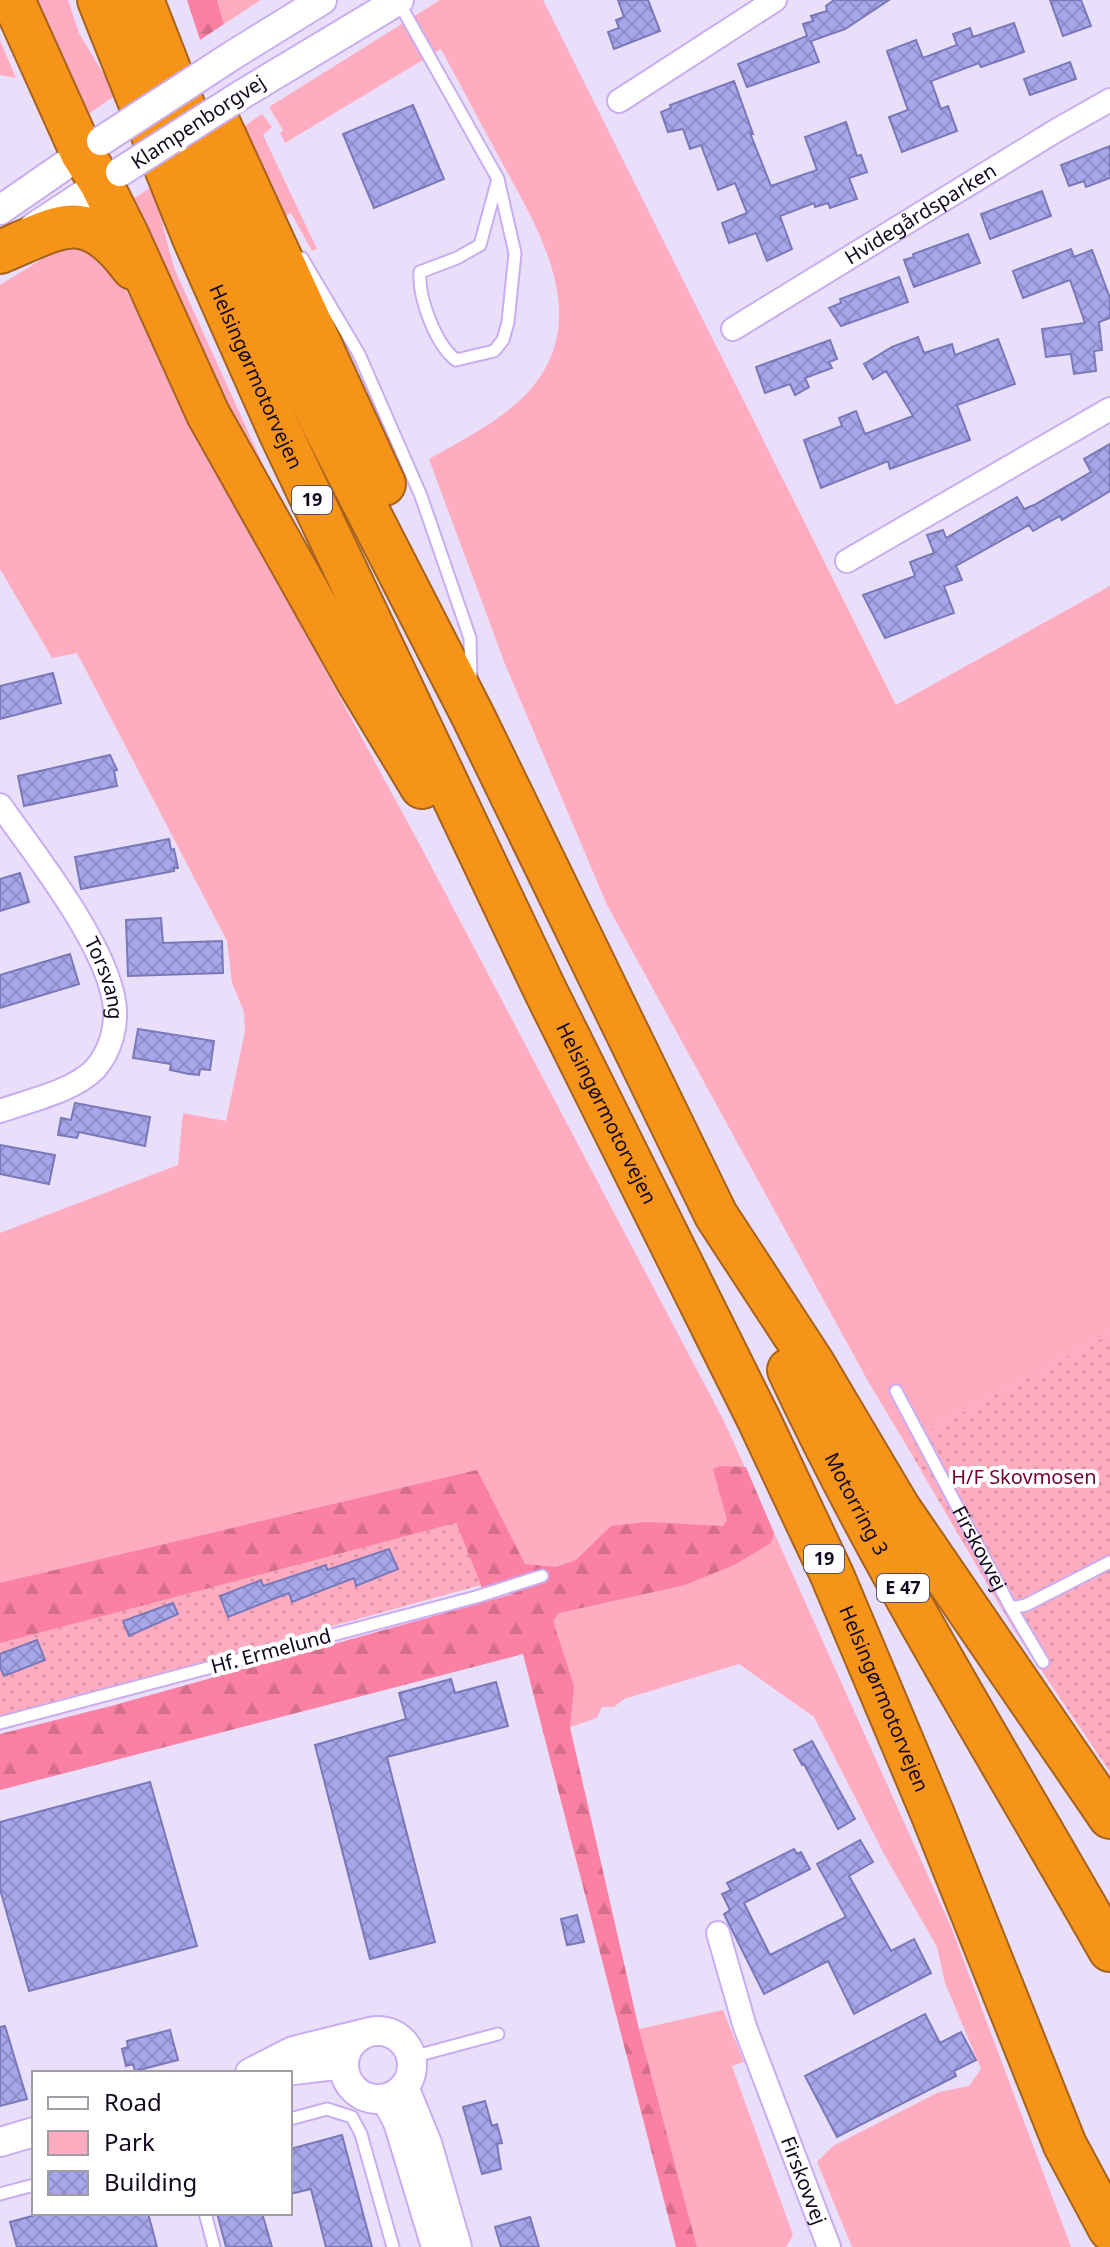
<svg xmlns="http://www.w3.org/2000/svg" width="1110" height="2247" font-family="'Noto Sans',sans-serif">
<style>
.green{fill:#ffacc0}
.forest{fill:url(#forest-firs)}
.garden{fill:url(#garden-dots)}
.building{fill:url(#building-cross-hatch);stroke:#7978b8;stroke-width:2}
.lines{fill:none;stroke-linecap:round;stroke-linejoin:round}
.service-casing{stroke:#c9adf0;stroke-width:15}
.minor-casing{stroke:#c9adf0;stroke-width:26}
.tertiary-casing{stroke:#c9adf0;stroke-width:32}
.motorway-casing{stroke:#a7631c;stroke-width:46}
.service{stroke:#fff;stroke-width:11}
.minor{stroke:#fff;stroke-width:22}
.tertiary{stroke:#fff;stroke-width:28}
.motorway{stroke:#f6941a;stroke-width:42}
.tertiary-bridge-casing{stroke:#c9adf0;stroke-width:32;stroke-linecap:butt}
.tertiary-bridge{stroke:#fff;stroke-width:28}
.labels{text-anchor:middle;stroke-width:8;stroke-linejoin:round;paint-order:stroke}
.shield{fill:#fff;stroke:#5a5262;stroke-width:2}
.shield-label{font-size:18px;font-weight:bold;fill:#13081f}
.street-label{font-size:20px;fill:#13081f;stroke:#fff}
.park-label{font-size:20px;fill:#720034;stroke:#fff}
</style>
<defs>
<pattern id="forest-firs" width="22" height="20" patternUnits="userSpaceOnUse" patternTransform="scale(2)"><rect width="22" height="20" fill="#fa81a3"/><path d="M5 1l3.5 6h-7zM16 11l3.5 6h-7z" fill="#d56e8c"/></pattern>
<pattern id="garden-dots" width="8" height="8" patternUnits="userSpaceOnUse" patternTransform="scale(2)"><rect width="8" height="8" fill="#ffacc0"/><path d="M2 2h.1M6 6h.1" fill="none" stroke="#da92a5" stroke-width="1.8" stroke-linecap="round"/></pattern>
<pattern id="building-cross-hatch" width="8" height="8" patternUnits="userSpaceOnUse" patternTransform="scale(2)"><rect width="8" height="8" fill="#a6a6ea"/><path d="M0 0l8 8M0 8l8-8" fill="none" stroke="#8e8dc8"/></pattern>
</defs>
<rect width="100%" height="100%" fill="#eadffb"/>
<path class="green" d="M29,0H68L79,33L116,95L87,115Z
M217,0H261L224,24Z
M440,0H543L896,705L1110,586V1334L905,1443L869,1383L607,905L505,664L429,459C464,439 501,421 529,391C594,319 539,230 501,161C481,124 461,86 441,49L285,143L280,133L283,130L269,107Z
M0,40L16,78L0,75Z
M262,114L272,127L263,135L317,249L312,251L291,213L286,216L236,132Z
M151,187C162,214 166,242 175,270L316,582L123,206Z
M76,238L106,254L136,309L172,388L420,845L724,1421L952,1929L1071,2247H852L817,2162L833,2146L939,2092L969,2086L981,2069L945,1983L937,1947L884,1854L814,1717L739,1664L624,1699L614,1707H602L597,1718L570,1727L518,1593L484,1594L456,1523L0,1643V1233L178,1165L183,1113L226,1121L245,1031L244,1012L232,983L227,941L77,653L52,658L0,569V285Z
M723,2010L744,2062L732,2066L793,2235L786,2247H697L639,2029Z"/>
<path class="forest" d="M187,0H217L224,24L200,40Z
M720,1466L746,1467L774,1533L771,1543L734,1565L685,1585L559,1613L553,1621L574,1686L570,1727L639,2029L697,2247H676L523,1654L0,1790V1734L111,1706L513,1594H484L456,1523L0,1644V1583L477,1470L525,1564L556,1567L576,1560L611,1526L646,1522L723,1526L727,1520L713,1469Z"/>
<path class="garden" d="M1110,1334V1772L1014,1630L905,1443Z
M456,1523L481,1585L0,1718V1643Z"/>
<path class="building" d="M618,0H648L660,31L614,49L608,32L619,28L616,20L624,17Z
M834,0H889L845,29L811,41L819,62L747,87L738,64L807,36L803,24L813,21L811,16L827,11L826,6Z
M1050,0H1081L1091,26L1063,36Z
M1014,23L1024,52L981,67L979,63L931,81L941,109L948,106L957,131L902,152L889,117L908,110L887,51L916,40L923,58L957,45L953,34L970,28L973,37Z
M1070,62L1076,79L1030,95L1024,79Z
M734,81L753,134L750,133L771,186L817,170L805,137L846,122L857,156L861,155L867,172L849,178L857,199L830,208L828,203L815,207L814,203L780,216L792,249L767,261L756,233L729,243L722,223L747,213L735,183L718,190L701,145L690,149L683,129L668,132L661,112L671,108L670,105Z
M413,105L444,179L374,208L343,134Z
M1110,146V178L1086,187L1084,181L1069,186L1061,165Z
M1042,191L1051,216L990,239L981,214Z
M968,234L980,263L914,287L904,260L914,257L913,254Z
M1071,249L1074,257L1092,250L1110,298V318L1099,322L1102,350L1094,351L1096,371L1074,374L1071,354L1046,357L1042,329L1085,323L1070,280L1023,298L1013,271Z
M899,277L908,302L841,326L829,308L841,303L840,299Z
M918,337L924,353L952,344L955,355L998,339L1015,384L957,405L970,440L890,469L888,461L821,488L804,440L842,426L839,418L856,411L865,434L913,416L886,371L873,379L864,364L892,347Z
M830,340L837,359L829,362L832,368L805,378L809,387L795,395L790,384L765,393L756,367Z
M1110,444V491L1062,520L1060,516L1033,531L1029,525L956,566L962,580L944,586L954,613L885,638L863,595L915,576L910,562L934,553L927,535L943,530L946,538L1017,497L1024,509L1034,505L1091,472L1084,459Z
M53,673L61,703L0,719V686Z
M110,755L117,770L114,771L117,786L24,806L18,776Z
M169,839L171,850L174,849L178,868H174V871L81,889L75,857Z
M20,873L29,902L0,911V879Z
M161,918L163,943L222,941L223,973L128,976L126,920Z
M70,954L79,984L0,1008V975Z
M138,1029L214,1041L210,1070L200,1069L199,1075L189,1074L170,1070L171,1064L133,1058Z
M75,1103L150,1117L145,1146L79,1132L77,1138L58,1135L61,1118L71,1120Z
M0,1145L55,1155L49,1184L0,1174Z
M389,1549L398,1569L356,1586L354,1578L292,1602L289,1593L228,1617L220,1596L261,1580L263,1586L326,1565L327,1570Z
M173,1603L178,1614L129,1636L123,1621Z
M37,1640L45,1660L4,1676L0,1667V1654Z
M451,1679L455,1693L496,1682L508,1726L387,1757L435,1942L370,1959L315,1745L406,1719L399,1693Z
M812,1741L855,1819L838,1829L804,1764L802,1765L794,1750Z
M150,1782L197,1946L29,1991L0,1889V1822Z
M860,1840L873,1862L849,1876L891,1951L914,1939L931,1973L854,2014L828,1961L764,1994L724,1914L730,1910L722,1894L731,1890L727,1883L794,1849L797,1854L801,1852L810,1869L744,1903L770,1955L846,1917L817,1864Z
M577,1915L584,1942L567,1945L561,1919Z
M925,2014L940,2043L961,2032L976,2060L954,2071L956,2076L837,2137L805,2076Z
M5,2026L27,2099L0,2106V2027Z
M170,2030L178,2060L135,2071L133,2064L126,2066L122,2049L128,2047L127,2041Z
M485,2101L492,2126L497,2124L502,2143L497,2144L501,2169L482,2174L463,2107Z
M342,2135L372,2247H326L311,2189L290,2194V2149Z
M43,2213H148L157,2247H17L10,2222Z
M217,2213H262L272,2247H226Z
M530,2217L539,2247H501L495,2227Z"/>
<g class="lines">
<defs>
<g id="service">
<path d="M398,1L498,179"/>
<path d="M498,179L515,253L508,322L503,340L494,351L456,360C436,345 418,298 420,272L457,258L480,245Z"/>
<path d="M302,258L359,354L421,496L470,638L471,680"/>
<path id="s1" d="M896,1391L1011,1608L1026,1605L1110,1562"/>
<path d="M1011,1608L1043,1662"/>
<path d="M0,1723L476,1597L542,1576"/>
<path d="M412,2057L498,2034"/>
<path d="M290,2119L327,2109L352,2117L361,2134L393,2247"/>
<path d="M0,2194L34,2185"/>
<path d="M205,2213L214,2247"/>
</g>
<g id="minor">
<path d="M619,101L775,0"/>
<path id="s2" d="M733,329L1057,130L1110,100"/>
<path d="M847,561L1110,409"/>
<path id="s3" d="M0,805C35,854 105,943 114,1001C118,1024 111,1051 95,1069C74,1091 28,1101 0,1111"/>
<path id="s4" d="M718,1933L745,2027L829,2247"/>
</g>
<path id="tertiary" d="M233,55L322,0
M241,95L399,0
M0,210L97,143
M33,228L115,174
M344 2065a34 34 0 1 1 68 0a34 34 0 1 1-68 0Z
M250,2073L293,2051L366,2033
M268,2073L344,2064
M404,2087L427,2143L457,2247
M385,2098L398,2122L436,2247
M0,2142L34,2132"/>
<g id="motorway">
<path d="M13,0L82,153L101,183L128,237L208,414L358,681L422,787"/>
<path id="s5" d="M99,0L194,238L281,434L545,990L759,1420L832,1575L933,1815L1065,2145L1110,2229"/>
<path d="M142,0L228,220L320,418L473,716L716,1215L812,1362L898,1507L1110,1817"/>
<path d="M220,126L384,484"/>
<path d="M0,252C62,226 86,205 133,268"/>
<path id="s6" d="M789,1370C883,1570 1001,1758 1110,1950"/>
</g>
</defs>
<use href="#service" class="service-casing"/>
<use href="#minor" class="minor-casing"/>
<use href="#tertiary" class="tertiary-casing"/>
<use href="#motorway" class="motorway-casing"/>
<use href="#service" class="service"/>
<use href="#minor" class="minor"/>
<use href="#tertiary" class="tertiary"/>
<use href="#motorway" class="motorway"/>
<defs>
<path id="tertiary-bridge" d="M101,141L233,55
M120,172L241,95"/>
</defs>
<use href="#tertiary-bridge" class="tertiary-bridge-casing"/>
<use href="#tertiary-bridge" class="tertiary-bridge"/>
</g>
<g class="labels">
<g class="shield">
<rect x="292" y="486" width="40" height="28" rx="6"/>
<rect x="804" y="1545" width="40" height="28" rx="6"/>
<rect x="877" y="1574" width="52" height="28" rx="6"/>
</g>
<g class="shield-label">
<text x="312" y="506">19</text>
<text x="824" y="1565">19</text>
<text x="903" y="1594">E 47</text>
</g>
<g class="street-label">
<text transform="translate(198 122) rotate(-33)" y="7">Klampenborgvej</text>
<text dy="7" stroke="none"><textPath href="#s2" startOffset="220">Hvidegårdsparken</textPath></text>
<text dy="7" stroke="none"><textPath href="#s5" startOffset="408">Helsingørmotorvejen</textPath></text>
<text dy="7" stroke="none"><textPath href="#s3" startOffset="204">Torsvang</textPath></text>
<text dy="7" stroke="none"><textPath href="#s5" startOffset="1224">Helsingørmotorvejen</textPath></text>
<text dy="7" stroke="none"><textPath href="#s6" startOffset="150">Motorring 3</textPath></text>
<text dy="7" stroke="none"><textPath href="#s1" startOffset="178">Firskovvej</textPath></text>
<text transform="translate(271 1651) rotate(-15)" y="7">Hf. Ermelund</text>
<text dy="7" stroke="none"><textPath href="#s5" startOffset="1872">Helsingørmotorvejen</textPath></text>
<text dy="7" stroke="none"><textPath href="#s4" startOffset="262">Firskovvej</textPath></text>
</g>
<g class="park-label">
<text x="1024" y="1484">H/F Skovmosen</text>
</g>
</g>
<rect x="32" y="2071" width="260" height="144" fill="#ffffff" stroke="#a19ca5" stroke-width="2"/>
<rect x="48" y="2097" width="40" height="12" fill="#ffffff" stroke="#a19ca5" stroke-width="2"/>
<text x="104" y="2111" font-size="24" fill="#13081f">Road</text>
<rect x="48" y="2131" width="40" height="24" fill="#ffacc0" stroke="#a19ca5" stroke-width="2"/>
<text x="104" y="2151" font-size="24" fill="#13081f">Park</text>
<rect x="48" y="2171" width="40" height="24" fill="url(#building-cross-hatch)" stroke="#a19ca5" stroke-width="2"/>
<text x="104" y="2191" font-size="24" fill="#13081f">Building</text>
</svg>
